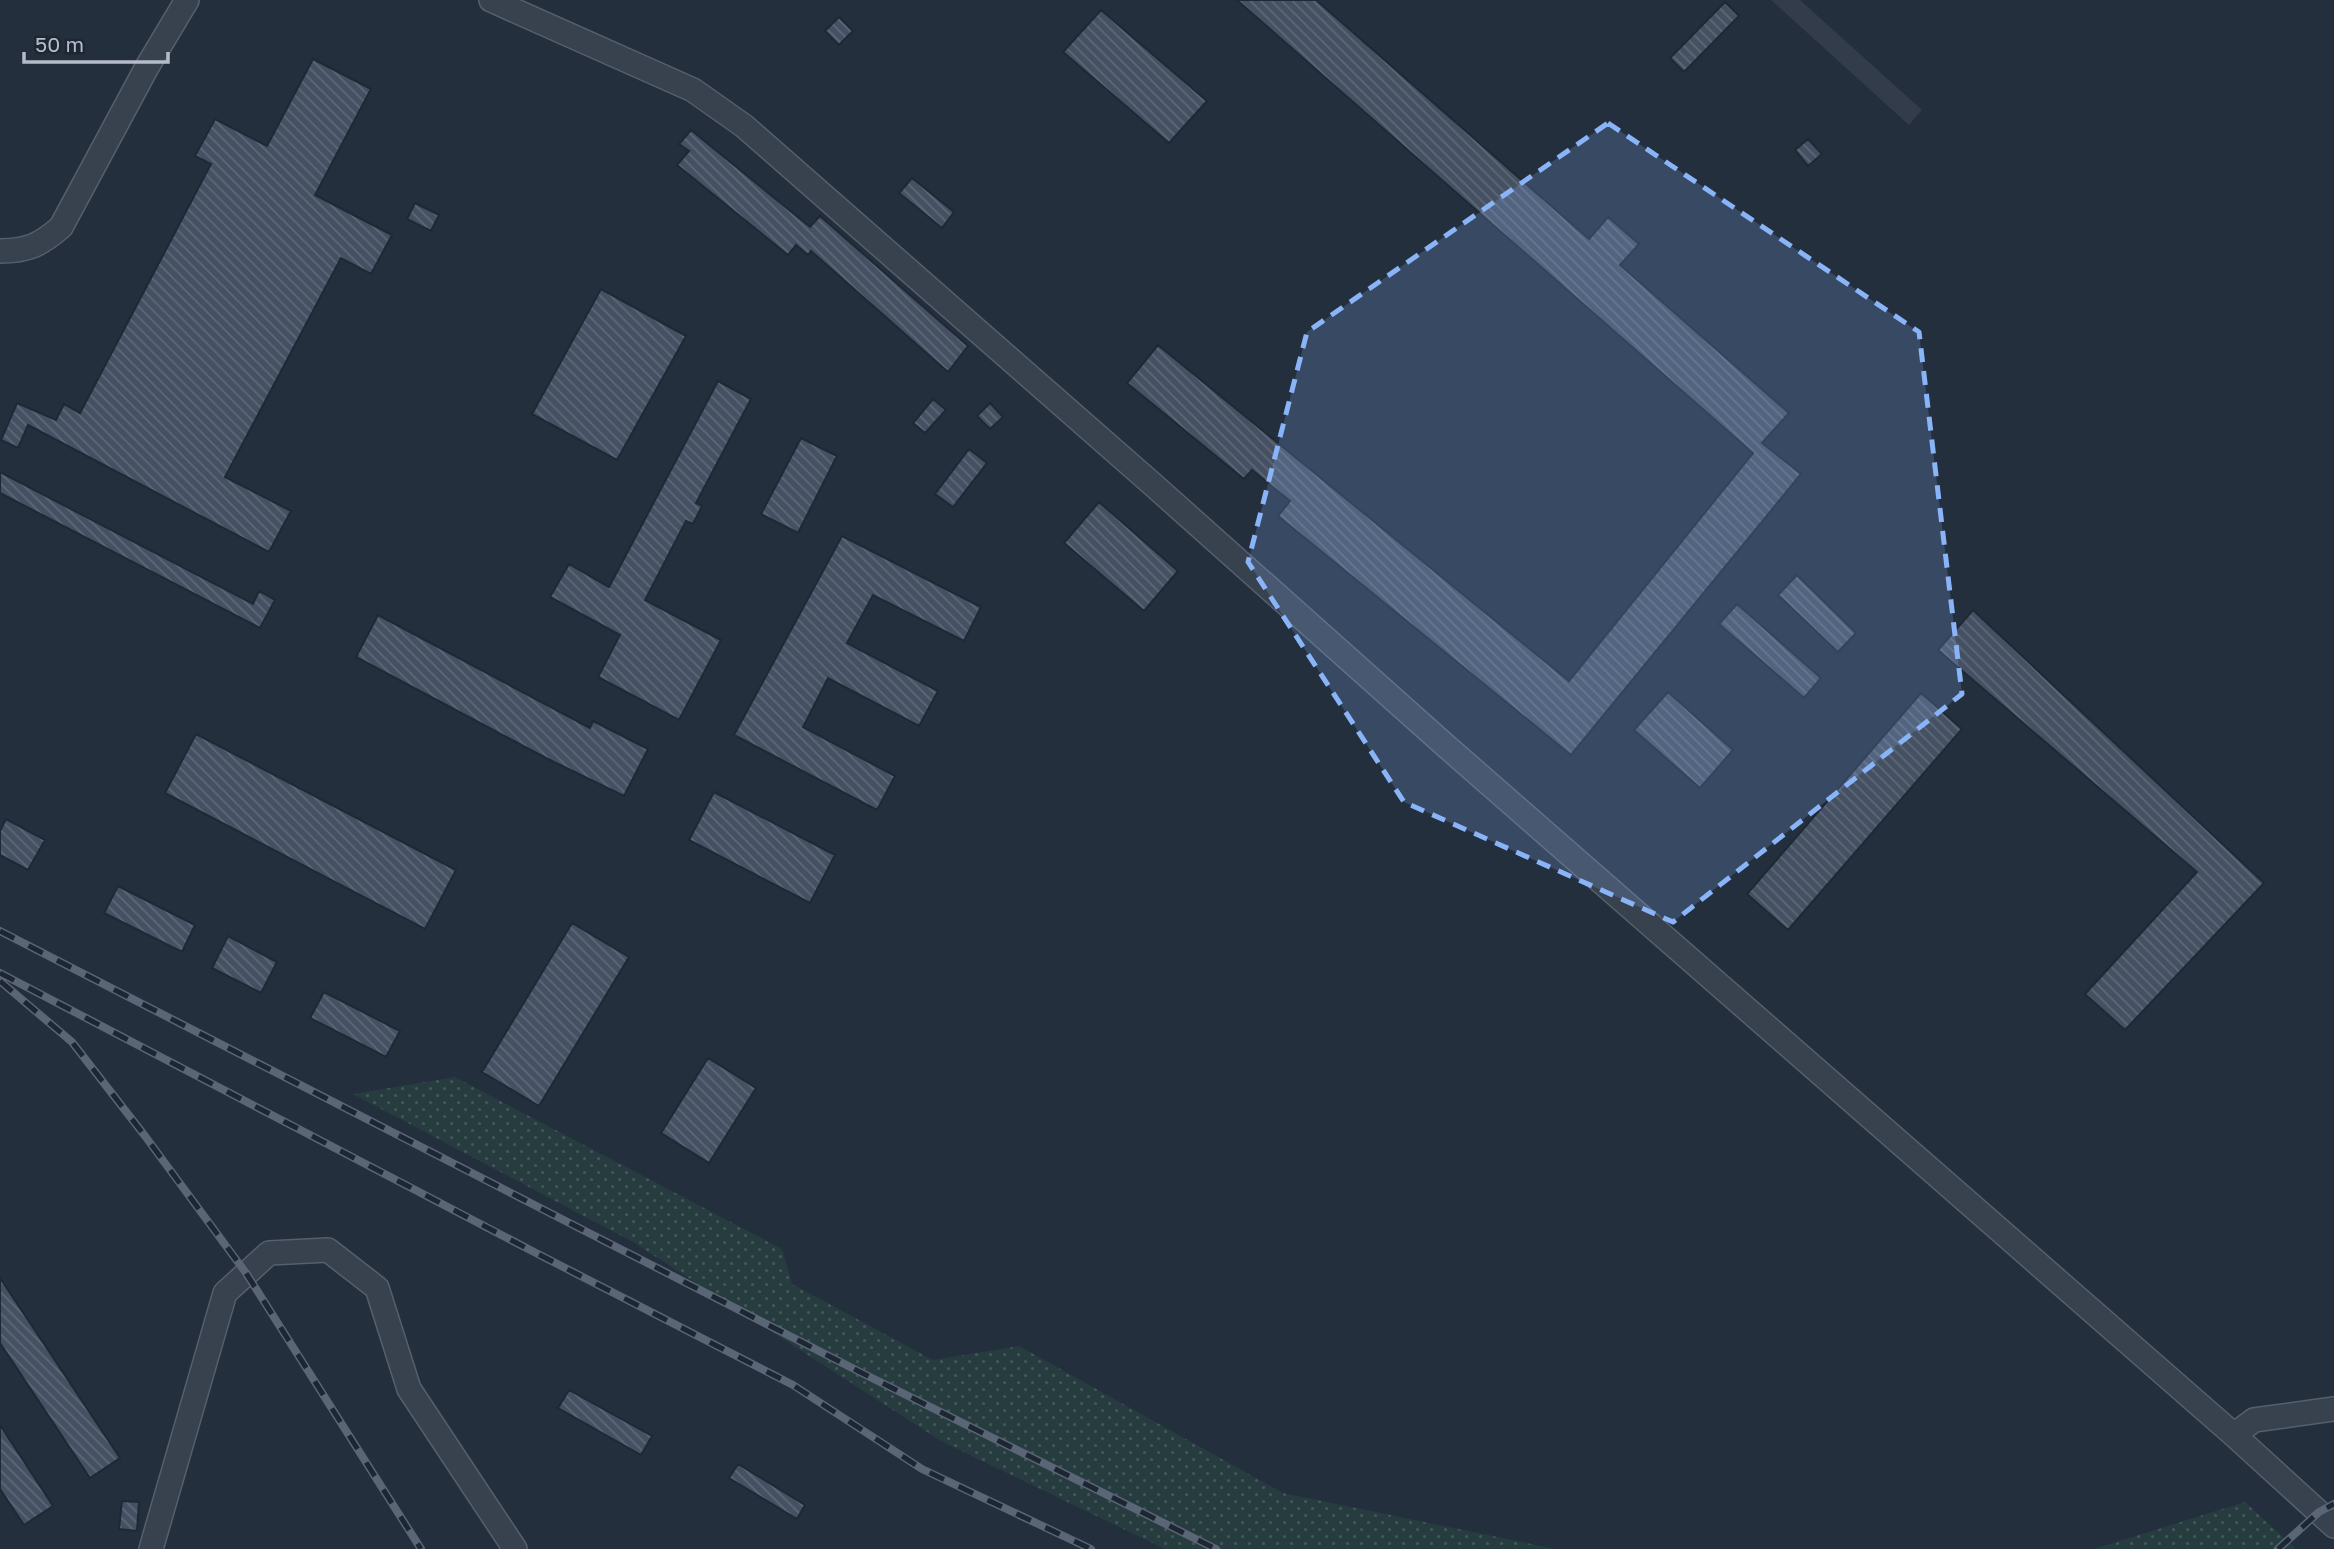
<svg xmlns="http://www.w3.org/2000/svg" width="2334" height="1549" font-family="'Golos Text',sans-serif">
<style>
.airport{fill:#323c4b}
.grass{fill:url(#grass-dots)}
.building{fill:url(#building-back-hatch);stroke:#1f2835;stroke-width:2}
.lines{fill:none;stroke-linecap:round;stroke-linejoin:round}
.minor-casing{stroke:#565f6c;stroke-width:26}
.minor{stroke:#38414e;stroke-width:23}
.rail-casing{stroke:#5a6575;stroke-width:8}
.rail{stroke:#1d2633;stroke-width:5;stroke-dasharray:16;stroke-linecap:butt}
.marked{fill:#8ab4f8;fill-opacity:0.2;stroke:#8ab4f8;stroke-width:5;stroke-dasharray:14 9;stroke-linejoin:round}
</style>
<defs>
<pattern id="grass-dots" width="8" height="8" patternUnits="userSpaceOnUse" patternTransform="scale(1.75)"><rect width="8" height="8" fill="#263c3f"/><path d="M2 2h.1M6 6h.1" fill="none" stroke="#435659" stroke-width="1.8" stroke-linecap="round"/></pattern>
<pattern id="building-back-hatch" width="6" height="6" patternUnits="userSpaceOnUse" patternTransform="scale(1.75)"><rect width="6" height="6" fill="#455162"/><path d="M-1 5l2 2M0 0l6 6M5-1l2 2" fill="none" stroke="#5d6877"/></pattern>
</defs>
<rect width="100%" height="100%" fill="#242f3e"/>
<path class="airport" d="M1771,0H1800L1922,110L1909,125Z"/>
<path class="grass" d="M455,1077L782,1249L792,1284L933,1360L1019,1346L1283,1493L1556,1549H1165L941,1441L633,1242L353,1094Z
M2245,1502L2296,1549H2094Z"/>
<path class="building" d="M1237,0H1316L1589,239L1608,217L1639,244L1620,265L1789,413L1762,443L1801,474L1571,755L1278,516L1290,501L1252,470L1244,479L1127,383L1158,345L1569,681L1753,453Z
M1725,2L1739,16L1684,72L1670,58Z
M1101,10L1207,101L1169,143L1063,52Z
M839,17L853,31L839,45L825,31Z
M313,59L371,89L315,195L392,235L371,274L341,258L225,477L291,511L269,552L28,425L18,448L1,440L17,403L56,420L64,404L80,413L211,164L195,156L215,119L267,146Z
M691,130L810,227L820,216L968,346L948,372L811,251L808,255L796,245L788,255L677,165L689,151L679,144Z
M1808,139L1822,154L1808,166L1795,150Z
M912,178L954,212L942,228L899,193Z
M415,203L439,215L431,231L407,219Z
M601,289L686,336L617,460L532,414Z
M718,381L751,399L696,503L702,506L693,524L686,521L645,600L721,640L679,720L598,677L620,635L550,597L569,564L609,587Z
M933,399L946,410L925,433L913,423Z
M990,403L1003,417L990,429L977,416Z
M801,438L837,456L798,533L761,514Z
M969,449L987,463L953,507L935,494Z
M0,472L253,604L259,591L275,600L260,628L0,493Z
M1099,502L1178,571L1144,611L1064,543Z
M842,536L981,607L964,641L873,595L847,643L938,691L919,726L828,678L803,727L895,776L877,810L734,735Z
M1797,575L1856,633L1838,652L1778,595Z
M1737,604L1821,678L1804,698L1719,624Z
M1973,610L2264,883L2125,1030L2085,994L2197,872L1938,650Z
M378,615L590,728L593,721L648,749L624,796L546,758L356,657Z
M1668,692L1733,750L1700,788L1634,730Z
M1921,693L1962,729L1788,930L1747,894Z
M196,734L456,870L425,929L165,793Z
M714,792L835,855L810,903L689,840Z
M6,819L45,840L28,870L0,855V831Z
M118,886L195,925L182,952L104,913Z
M572,923L629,957L539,1106L482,1072Z
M228,936L277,962L261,993L212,968Z
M324,992L400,1031L386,1057L310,1018Z
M708,1058L756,1088L709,1163L661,1133Z
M0,1278L120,1458L90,1478L0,1343Z
M569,1390L652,1436L641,1455L558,1408Z
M0,1425L53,1506L24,1525L0,1489Z
M738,1464L805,1505L797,1519L729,1478Z
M122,1501L139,1502L137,1531L119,1529Z"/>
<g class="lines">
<defs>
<path id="minor" d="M491,0L693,90L744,126L1150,482L1446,746L2234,1435L2334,1526
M0,251C28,251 40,245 61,227L147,67L187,0
M2234,1435L2254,1420L2334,1409
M151,1549L225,1293L269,1253L328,1250L377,1288L409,1389L515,1549"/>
</defs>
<use href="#minor" class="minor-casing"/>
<use href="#minor" class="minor"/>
<defs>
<path id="rail" d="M0,931L860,1372L1216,1549
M0,973L536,1253L793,1385L922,1469L1091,1549
M0,981L72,1042L145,1136L246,1273L421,1549
M2278,1549L2319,1512L2334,1504"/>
</defs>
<use href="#rail" class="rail-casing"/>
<use href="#rail" class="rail"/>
</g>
<path class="marked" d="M1608,123L1919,332L1962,694L1673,922L1404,802L1248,562L1307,332Z"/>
<path d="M24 52v10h144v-10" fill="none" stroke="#b4bcc9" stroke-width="3.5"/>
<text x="35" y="52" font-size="21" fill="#b4bcc9" stroke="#1d2633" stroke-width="5" paint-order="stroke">50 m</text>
</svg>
